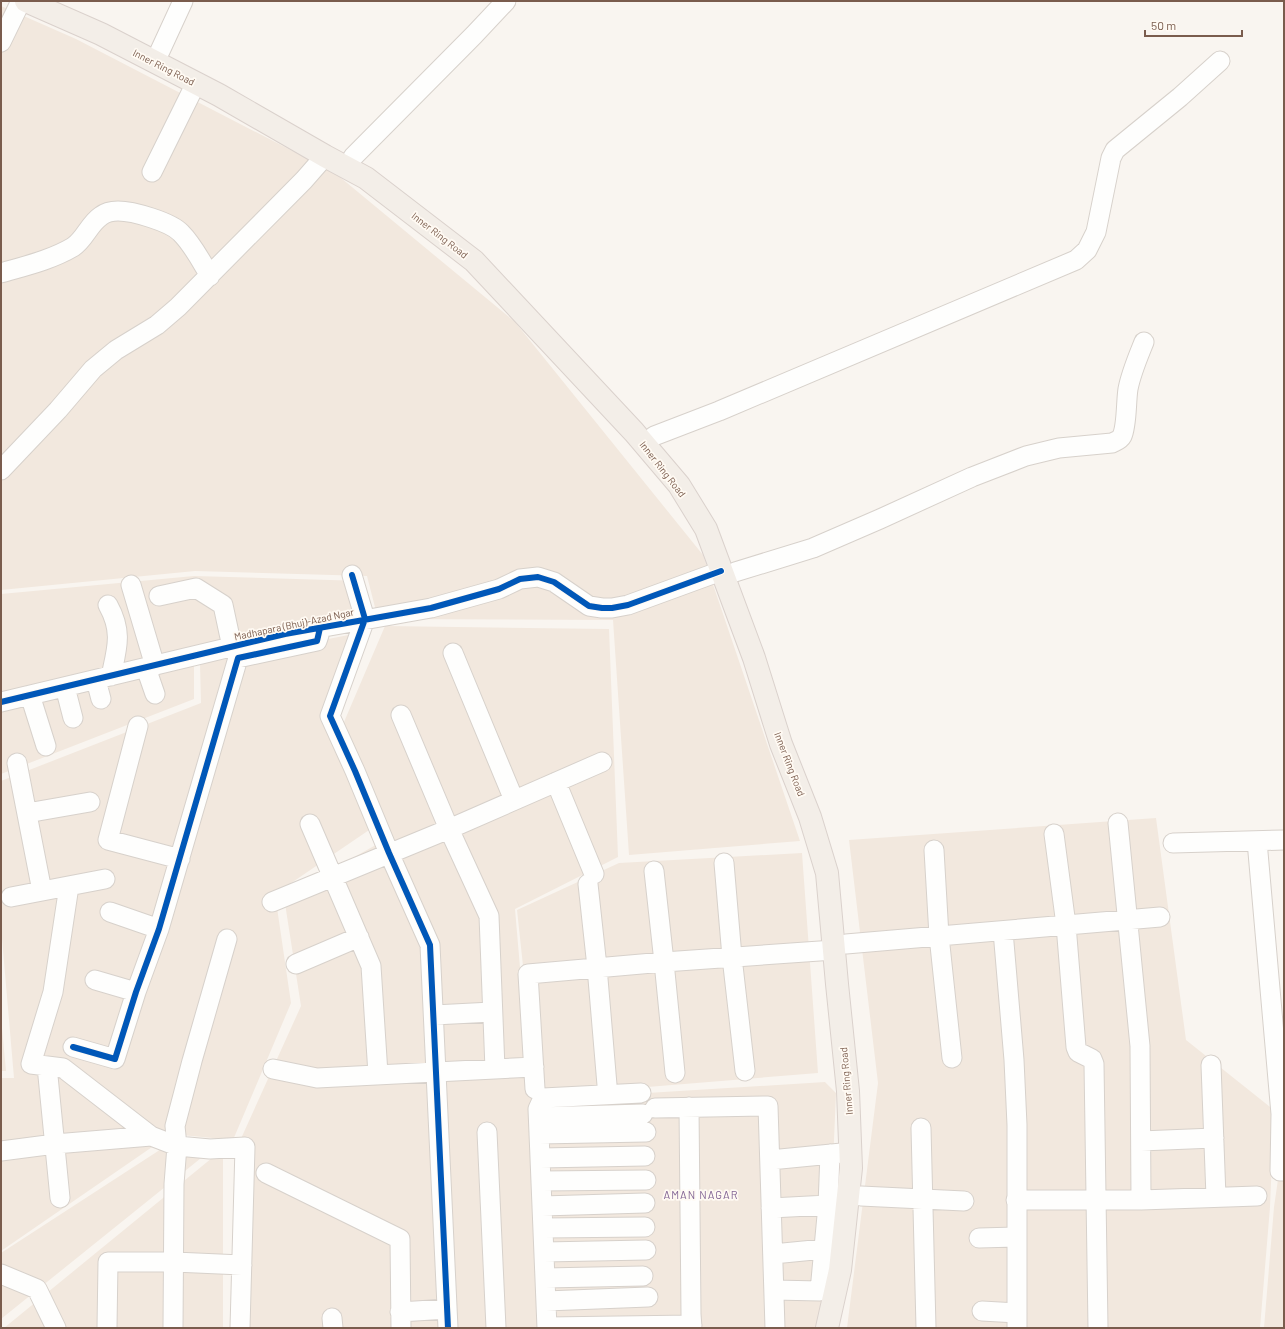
<svg xmlns="http://www.w3.org/2000/svg" width="1285" height="1329" font-family="Barlow,sans-serif">
<style>
.residential{fill:#f2e8de}
.lines{fill:none;stroke-linecap:round;stroke-linejoin:round}
.minor-casing{stroke:#d7d1cb;stroke-width:21}
.major-casing{stroke:#dad1cc;stroke-width:24}
.minor{stroke:#fefefd;stroke-width:19}
.major{stroke:#f3eee8;stroke-width:22}
.cycleway-casing{stroke:#fffaf3;stroke-width:8}
.cycleway{stroke:#0057b8;stroke-width:6}
.labels{text-anchor:middle;stroke-width:3.5;stroke-linejoin:round;paint-order:stroke}
.street-label{font-size:10px;fill:#7a5c4d;stroke:#fffaf3}
.neighbourhood-label{font-size:11px;letter-spacing:1px;fill:#846695;stroke:#fffaf3}
</style>
<rect width="100%" height="100%" fill="#f9f5f0"/>
<path class="residential" d="M1,6L76,39L335,173L515,322L703,555L800,841L629,855L613,620L378,619L367,576L195,571L1,590Z
M194,576L364,581L371,621L194,659V699L1,774V594Z
M385,626L609,629L618,857L515,909L531,1096L540,1328H238L239,1143L301,1006L284,897L388,838L344,722Z
M369,631L337,711L375,826L275,894L291,1003L233,1140L171,1134L1,1251V1078H14L1,927V781L201,703L200,664Z
M1156,818L1186,1040L1274,1110L1270,1207L1260,1328H847L878,1083L849,840Z
M802,853L818,1073L537,1096L517,910L619,863Z
M1,1017L6,1071H1Z
M825,1082L836,1093L829,1258L816,1328H543L535,1100Z
M1284,1138V1328H1264L1274,1207Z
M172,1142L216,1146L1,1319V1253Z
M223,1149V1328H4Z"/>
<g class="lines">
<defs>
<path id="minor" d="M1,42L21,1
M160,51L183,1
M353,157L474,35L506,1
M152,172L196,83
M1,273C25,266 51,260 73,247C85,239 89,224 101,216C106,212 112,211 118,211C133,211 171,222 181,233C193,245 201,261 210,276
M654,436L719,411L1076,260L1087,250L1096,232L1111,158L1115,150L1180,97L1220,61
M1,470L58,410L93,369L116,350L157,325L178,307L304,180L325,156
M735,572L813,548L880,519L972,477L1026,456L1059,448L1112,443C1116,441 1120,440 1122,436C1127,426 1126,401 1128,389C1131,373 1138,357 1144,342
M352,575L365,619L330,716L355,771L389,853L430,945L448,1328
M131,585L155,666
M159,596L196,588L223,605L232,647
M108,605C123,632 117,648 111,676
M453,653L514,800
M146,668L155,694
M96,680L101,699
M65,687L73,718
M30,695L46,746
M1,702L285,634L431,608L499,589L520,579L538,577L554,582L589,606L602,608H612L628,605L721,571
M401,715L449,829L489,916L495,1069
M138,726L108,840L180,859
M17,763L42,891
M556,782L594,874
M27,813L90,802
M1118,823L1140,1046L1141,1200
M310,824L371,966L378,1074
M1054,834L1066,925L1076,1047L1078,1052L1092,1059L1094,1064L1098,1328
M1257,841L1281,1114L1280,1171H1284
M1173,843L1284,840
M934,850L939,936L952,1058
M724,863L732,957L745,1071
M654,871L664,962L675,1073
M588,884L597,967L607,1085
M69,886L53,992L31,1064L63,1068L151,1136
M11,897L105,879
M272,902L449,829L602,762
M110,912L159,929
M1003,931L1014,1060L1017,1125V1328
M846,944L1160,917
M296,964L359,937
M95,980L136,992
M434,1015L492,1012
M73,1047L115,1059L136,992L159,929L238,658L317,641L319,635
M1211,1065L1216,1197
M47,1066L60,1198
M273,1069L317,1078L534,1067
M535,1089L528,974L664,962L834,950
M689,1107L691,1314L692,1328
M655,1108L768,1106L775,1328
M539,1117L643,1114
M921,1128L926,1328
M487,1132L496,1328
M539,1134L646,1132
M1141,1141L1214,1138
M1,1151L55,1144L151,1136L177,1146L210,1149L245,1147L240,1328
M540,1158L645,1156
M770,1160L842,1153
M266,1173L400,1239L401,1328
M541,1181L646,1180
M861,1196L964,1201
M1016,1200H1141L1257,1196
M542,1206L645,1203
M771,1208L828,1205
M543,1228L645,1227
M979,1238L1016,1237
M544,1252L646,1250
M773,1254L824,1249
M1,1274L37,1289L56,1328
M545,1278L643,1276
M774,1290L820,1291L828,1205L830,1154
M546,1301L648,1297
M982,1311L1017,1313
M400,1312L447,1309
M332,1318L333,1328
M547,1327L692,1325
M107,1328L108,1262H174L242,1265
M173,1328L174,1184L177,1146L175,1126L192,1061L227,939
M547,1328L538,1109L543,1098L641,1093"/>
<path id="major" d="M26,1L101,34L219,95L325,156L366,178L474,261L634,432L679,485L706,529L754,658L781,744L810,817L827,873L837,984L848,1091L851,1168L840,1270L827,1328"/>
</defs>
<use href="#minor" class="minor-casing"/>
<use href="#major" class="major-casing"/>
<use href="#minor" class="minor"/>
<use href="#major" class="major"/>
<defs>
<path id="cycleway" d="M352,575L365,619L330,716L355,771L389,853L430,945L448,1328
M1,702L285,634L431,608L499,589L520,579L538,577L554,582L589,606L602,608H612L628,605L721,571
M73,1047L115,1059L136,992L159,929L238,658L317,641L320,628"/>
</defs>
<use href="#cycleway" class="cycleway-casing"/>
<use href="#cycleway" class="cycleway"/>
</g>
<g class="labels">
<g class="street-label">
<text transform="translate(164 67) rotate(27)" y="4">Inner Ring Road</text>
<text transform="translate(440 235) rotate(38)" y="4">Inner Ring Road</text>
<text transform="translate(663 469) rotate(52)" y="4">Inner Ring Road</text>
<text transform="translate(294 624) rotate(-12)" y="4">Madhapara (Bhuj)-Azad Ngar</text>
<text transform="translate(790 764) rotate(69)" y="4">Inner Ring Road</text>
<text transform="translate(846 1081) rotate(-95)" y="4">Inner Ring Road</text>
</g>
<g class="neighbourhood-label">
<text x="701" y="1199">AMAN NAGAR</text>
</g>
</g>
<rect width="1285" height="1329" fill="none" stroke="#7a5c4d" stroke-width="4"/>
<path d="M1145 30v6h97v-6" fill="none" stroke="#7a5c4d" stroke-width="2"/>
<text x="1151" y="30" font-size="12" fill="#7a5c4d" stroke="#fffaf3" stroke-width="3" paint-order="stroke">50 m</text>
</svg>
